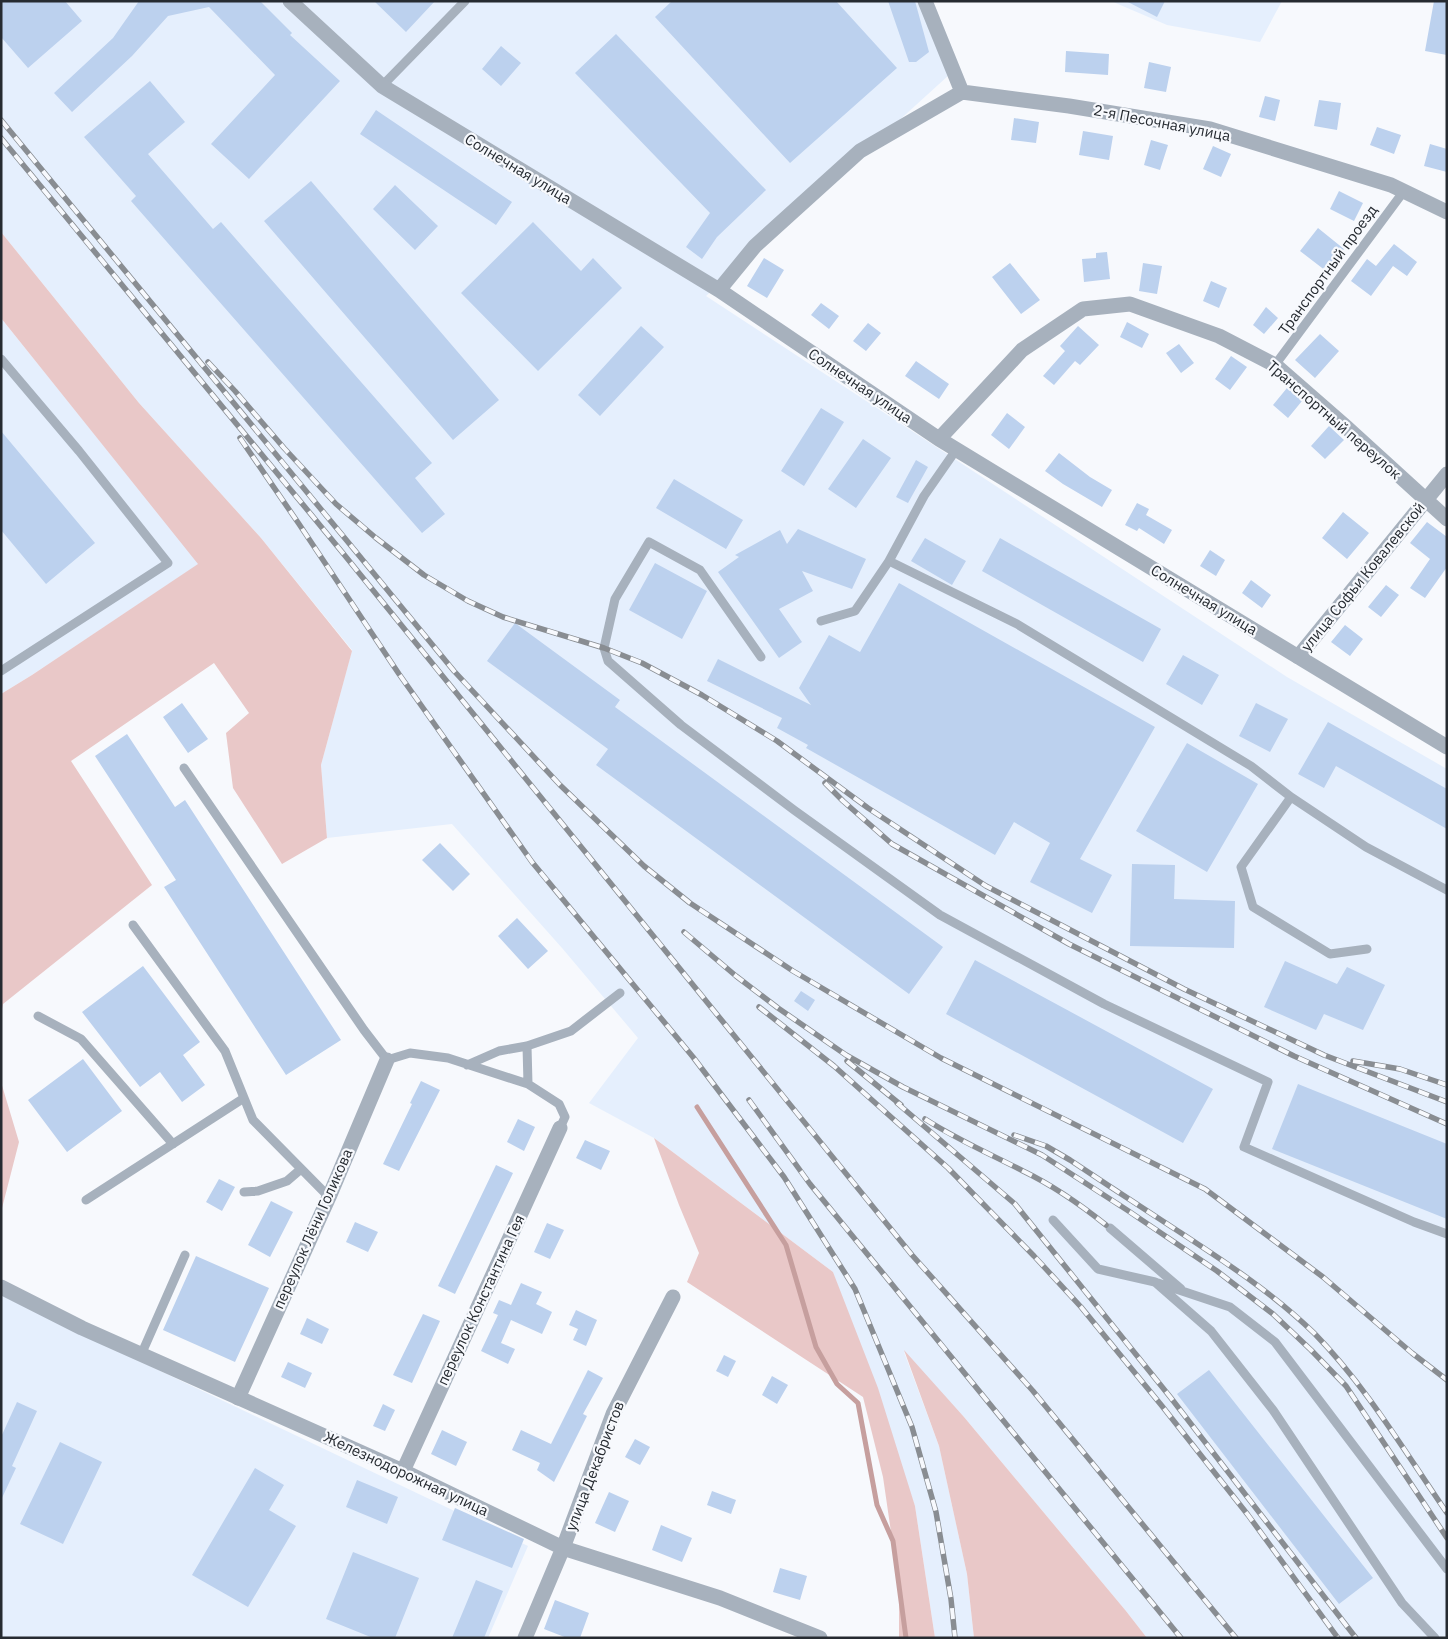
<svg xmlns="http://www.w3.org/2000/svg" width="1448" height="1639" font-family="'IBM Plex Sans',sans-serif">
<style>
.built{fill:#e5effd}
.green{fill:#e9c8c8}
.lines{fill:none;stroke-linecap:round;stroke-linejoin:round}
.stream{stroke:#c69f9e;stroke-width:5}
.building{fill:#bcd1ee}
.service{stroke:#a7b1bd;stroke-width:9}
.minor{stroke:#a7b1bd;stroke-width:15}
.tertiary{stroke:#a7b1bd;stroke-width:15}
.rail-casing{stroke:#898d92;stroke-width:5.5}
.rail{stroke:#f7f9fd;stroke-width:4;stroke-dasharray:11;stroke-linecap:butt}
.labels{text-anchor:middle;stroke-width:4.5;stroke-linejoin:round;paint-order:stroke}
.street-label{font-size:15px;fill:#262b31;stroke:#f7f9fd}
</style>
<rect width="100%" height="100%" fill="#f7f9fd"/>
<path class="built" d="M1,1H918L949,75L706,296L1287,677L1447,769V1638H1147L1126,1611L964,1417L904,1352L939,1446L967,1574L974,1638H935L915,1506L833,1272L654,1138L589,1103L638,1038L562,948L452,824L327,838L321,765L352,650L261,538L139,403L1,232Z
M1111,1H1282L1260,42L1167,25Z
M1,318L199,564L32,675L1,694Z
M1,1295L528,1546L488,1638H1Z"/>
<path class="green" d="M1,232L139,403L261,538L352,651L321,765L327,838L282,864L233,788L226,733L249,713L214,663L71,761L152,885L3,1004L1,1014V694L32,675L198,564L1,318Z
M1,1082L19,1142L1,1212Z
M654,1138L833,1272L878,1388L915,1506L935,1638H899V1587L883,1477L863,1397L687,1282L699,1253L679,1205Z
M904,1350L964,1417L1126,1611L1147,1638H974L967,1574L939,1446Z"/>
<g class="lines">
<path class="stream" d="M697,1107L786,1245L816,1347L837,1384L858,1403L877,1505L893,1541L906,1638"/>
</g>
<path class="building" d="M1,1H65L82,21L28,68L1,37Z
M139,1H260L292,33L290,35L340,81L249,179L211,144L275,75L209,7L168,16L132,56L72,112L54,93L113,38Z
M374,1H435L406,32Z
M672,1H836L897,68L790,163L655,17Z
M888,1H915L929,52L916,62H909Z
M1126,1H1165L1157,17Z
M1434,1H1447V55L1425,51Z
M616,34L766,190L717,237L702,259L686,247L710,213L575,73Z
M501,46L521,63L501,86L482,69Z
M1066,51L1109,54L1108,75L1065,72Z
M1149,62L1171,67L1166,92L1144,88Z
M150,81L185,122L148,154L213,229L221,222L432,463L415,478L445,514L422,533L131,201L136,196L84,137Z
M1265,96L1280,100L1275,121L1259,117Z
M1319,100L1341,103L1337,130L1314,126Z
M376,110L512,202L496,225L360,134Z
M1014,118L1039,122L1036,143L1011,140Z
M1377,127L1401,135L1394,154L1370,145Z
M1083,131L1113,136L1109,160L1079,155Z
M1151,140L1168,145L1160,170L1144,165Z
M1430,144L1447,149V172L1424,166Z
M1213,146L1231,154L1221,177L1203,169Z
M311,181L499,400L453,440L264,221Z
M395,185L438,226L415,250L373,209Z
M1339,191L1363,203L1354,221L1330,209Z
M533,222L581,271L593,258L622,288L538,371L461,293Z
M1318,228L1344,249L1326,271L1300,251Z
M1394,244L1417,262L1407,276L1393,266L1371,296L1351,281L1367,259L1376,266Z
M1107,252L1110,279L1084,282L1082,259L1096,258V253Z
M764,258L784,270L767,298L747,286Z
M1010,263L1040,300L1021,314L992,277Z
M1143,263L1162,266L1157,294L1139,291Z
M1211,281L1227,288L1219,308L1203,301Z
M821,303L839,316L829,329L811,315Z
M1266,307L1278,318L1264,334L1253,325Z
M1127,322L1149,334L1142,348L1120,337Z
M868,323L881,333L866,351L853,341Z
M641,326L664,347L600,416L578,395Z
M1078,326L1099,345L1080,365L1075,361L1054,385L1043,376L1065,351L1060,346Z
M1320,334L1339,351L1315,378L1295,360Z
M1179,344L1194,363L1181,373L1166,353Z
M1231,356L1247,367L1230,390L1215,379Z
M916,361L949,384L939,399L905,376Z
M1287,388L1302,401L1288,418L1273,405Z
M821,408L844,422L804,486L781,471Z
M1007,413L1025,427L1009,449L991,435Z
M1329,426L1344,440L1325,459L1311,446Z
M1,431L95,543L46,584L1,530Z
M863,439L891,458L856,508L828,489Z
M1059,453L1090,477L1112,490L1102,507L1063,484L1045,471Z
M916,460L928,467L908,503L896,497Z
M674,479L743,520L726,549L656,508Z
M1137,503L1149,509L1146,515L1172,530L1164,544L1139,528L1137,531L1125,525Z
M1343,512L1369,533L1347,559L1322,538Z
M1427,522L1447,537V567L1425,598L1410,588L1430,559L1410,543Z
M798,529L866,559L852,589L802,571L813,591L779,609L802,642L779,658L718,572L739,557L735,555L780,530L787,544Z
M925,538L966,561L952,585L911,561Z
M1000,538L1161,629L1143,662L982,571Z
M1210,550L1225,560L1216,576L1200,566Z
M655,563L707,591L682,639L629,610Z
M1251,580L1271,595L1262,608L1242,593Z
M899,583L1155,727L1080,859L1112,875L1092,913L1030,882L1050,843L1014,822L995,855L806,748L808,745L777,728L782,718L707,681L718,659L811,705L799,688L829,635L860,652Z
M1386,585L1399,595L1381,617L1368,607Z
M515,623L620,700L615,707L943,947L909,994L596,765L608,749L487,661Z
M1345,625L1363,639L1350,656L1331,642Z
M1183,655L1219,675L1202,705L1166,684Z
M182,703L208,739L188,753L163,717Z
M1256,703L1288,719L1270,752L1239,736Z
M1328,722L1447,789V829L1336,766L1324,788L1298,774Z
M127,734L175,807L185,800L341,1040L286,1075L164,887L176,880L95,756Z
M1187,743L1258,784L1207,872L1136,831Z
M440,843L470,874L453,891L422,860Z
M1132,864L1175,865L1174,899L1235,901L1234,948L1130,946Z
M517,918L548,951L528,969L498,936Z
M975,960L1213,1089L1183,1143L946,1014Z
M1285,961L1337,984L1347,967L1385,985L1363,1030L1324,1014L1316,1030L1264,1007Z
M143,966L200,1042L183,1055L205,1085L182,1102L160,1072L140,1087L82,1012Z
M801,991L815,1000L808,1011L794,1001Z
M83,1059L122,1111L67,1152L28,1100Z
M421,1081L440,1090L399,1171L383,1164L412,1104L410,1103Z
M1298,1084L1447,1144V1219L1272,1149Z
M518,1119L535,1127L524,1151L507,1142Z
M585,1140L610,1151L601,1170L576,1158Z
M496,1165L513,1173L455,1294L438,1286Z
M219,1179L235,1187L222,1211L206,1202Z
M271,1201L293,1212L270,1257L248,1245Z
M355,1222L378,1232L368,1252L346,1242Z
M547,1223L564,1230L550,1259L534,1252Z
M196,1256L269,1288L235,1362L163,1330Z
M521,1283L542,1292L536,1304L552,1312L542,1334L511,1320L501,1343L515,1349L508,1364L481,1351L498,1315L493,1313L499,1300L511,1305Z
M576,1310L597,1320L586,1346L573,1340L578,1329L569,1325Z
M423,1314L440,1321L412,1383L393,1375Z
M307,1318L329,1329L322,1344L300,1334Z
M724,1355L736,1361L728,1377L716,1371Z
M288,1362L312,1373L305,1388L281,1377Z
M588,1370L603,1378L583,1414L587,1416L554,1482L537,1470L540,1463L512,1450L521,1430L551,1444Z
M1209,1370L1373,1578L1339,1604L1177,1394Z
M772,1376L788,1385L777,1404L762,1395Z
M17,1402L37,1411L12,1466L16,1468L1,1500V1437Z
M383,1404L395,1410L385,1431L373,1426Z
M442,1430L467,1442L456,1466L431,1454Z
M635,1439L650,1447L640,1465L625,1457Z
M60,1442L102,1462L63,1544L20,1524Z
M255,1468L284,1485L269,1510L296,1526L248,1607L192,1575Z
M357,1480L398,1497L387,1524L346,1507Z
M712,1491L736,1500L731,1514L707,1505Z
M609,1492L629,1501L615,1532L595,1523Z
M455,1508L524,1539L512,1568L442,1540Z
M661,1525L692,1538L682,1562L652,1550Z
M353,1552L419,1578L395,1638H373L326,1619Z
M780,1568L807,1576L800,1600L773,1592Z
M476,1580L503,1591L484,1638H452Z
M555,1600L589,1613L580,1638H567L544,1629Z"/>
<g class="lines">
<path class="service" d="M382,86L465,1
M1,359L79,451L168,563L1,671
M1275,365L1404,191
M956,450L924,496L889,561L1017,624L1251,766L1291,797L1366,847L1447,890
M821,621L855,611L889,561
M761,657L700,570L649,542L615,599L604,648L608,661L681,725L794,810L940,915L1104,1004L1268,1082L1244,1147L1414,1222L1447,1234
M184,768L364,1030L387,1060L410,1053L448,1058L528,1084
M1291,797L1241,867L1253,907L1330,954L1367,949
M133,925L225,1051L253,1120L329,1197
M38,1016L81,1039L173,1144
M527,1046L528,1084L559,1104L565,1117L560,1128
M467,1065L499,1051L527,1046L571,1031L620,993
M244,1192L258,1191L287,1181L301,1169
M86,1200L244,1098
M1053,1220L1098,1269L1155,1282L1211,1331L1273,1410L1402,1603L1435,1638
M1110,1228L1181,1289
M1158,1283L1230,1307L1275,1342L1447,1569
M141,1355L185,1255"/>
<path class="minor" d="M290,1L382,86L719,290L939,439L1447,747
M925,1L962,92
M962,92L1069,106L1210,129L1391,185L1447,212
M719,290L755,246L860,151L962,92
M939,439L1022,350L1083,309L1130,304L1219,336L1275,365L1346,427L1447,519
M1298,657L1447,474
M673,1297L613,1414L563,1548L720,1598L820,1638
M238,1398L329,1197L387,1060
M403,1471L560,1128"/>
<path class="tertiary" d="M1,1287L82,1328L403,1471L563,1548L525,1638"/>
<defs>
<path id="rail" d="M1,120L454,671L560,785L644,866L690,903L793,971L941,1058L1205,1189L1323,1277L1412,1353L1447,1380
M1,138L342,552L912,1255L1033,1391L1236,1638
M208,362L235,391L284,448L336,504L376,538L424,575L468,601L503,617L604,648L642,663L702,695L777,741L868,808L986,886L1184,989L1324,1055L1447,1102
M240,438L299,524L399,674L532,862L693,1057L784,1177L855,1289L912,1427L936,1512L951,1599L955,1638
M825,783L843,801L892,844L1069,944L1294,1056L1447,1124
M684,932L736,976L778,1008L846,1055L903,1087L1042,1155L1127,1210L1217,1271L1273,1314L1311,1350L1346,1386L1447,1538
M759,1007L834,1066L948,1168L1034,1256L1081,1307L1162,1406L1248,1515L1338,1638
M847,1061L901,1105
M1353,1061L1400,1069L1447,1085
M749,1100L810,1184L1181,1638
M897,1103L1015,1204L1171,1398L1356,1638
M925,1119C956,1139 990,1154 1023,1171C1052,1185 1081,1205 1106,1225
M1014,1135L1046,1146L1070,1160C1106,1184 1141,1207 1178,1231C1225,1262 1273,1293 1314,1333C1366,1386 1405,1452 1447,1513"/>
</defs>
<use href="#rail" class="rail-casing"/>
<use href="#rail" class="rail"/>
</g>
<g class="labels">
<g class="street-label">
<text transform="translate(1162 123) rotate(11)" y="5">2-я Песочная улица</text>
<text transform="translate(518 169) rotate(31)" y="5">Солнечная улица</text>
<text transform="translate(1328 270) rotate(-54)" y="5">Транспортный проезд</text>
<text transform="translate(860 386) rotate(34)" y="5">Солнечная улица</text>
<text transform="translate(1334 420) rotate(41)" y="5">Транспортный переулок</text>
<text transform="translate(1363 577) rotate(-51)" y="5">улица Софьи Ковалевской</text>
<text transform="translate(1204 600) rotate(31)" y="5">Солнечная улица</text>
<text transform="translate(313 1229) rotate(-66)" y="5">переулок Лёни Голикова</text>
<text transform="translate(481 1300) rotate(-65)" y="5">переулок Константина Гея</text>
<text transform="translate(595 1466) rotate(-69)" y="5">улица Декабристов</text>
<text transform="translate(406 1474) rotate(25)" y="5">Железнодорожная улица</text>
</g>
</g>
<rect width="1448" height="1639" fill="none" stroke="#262b31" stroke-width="5"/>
</svg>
